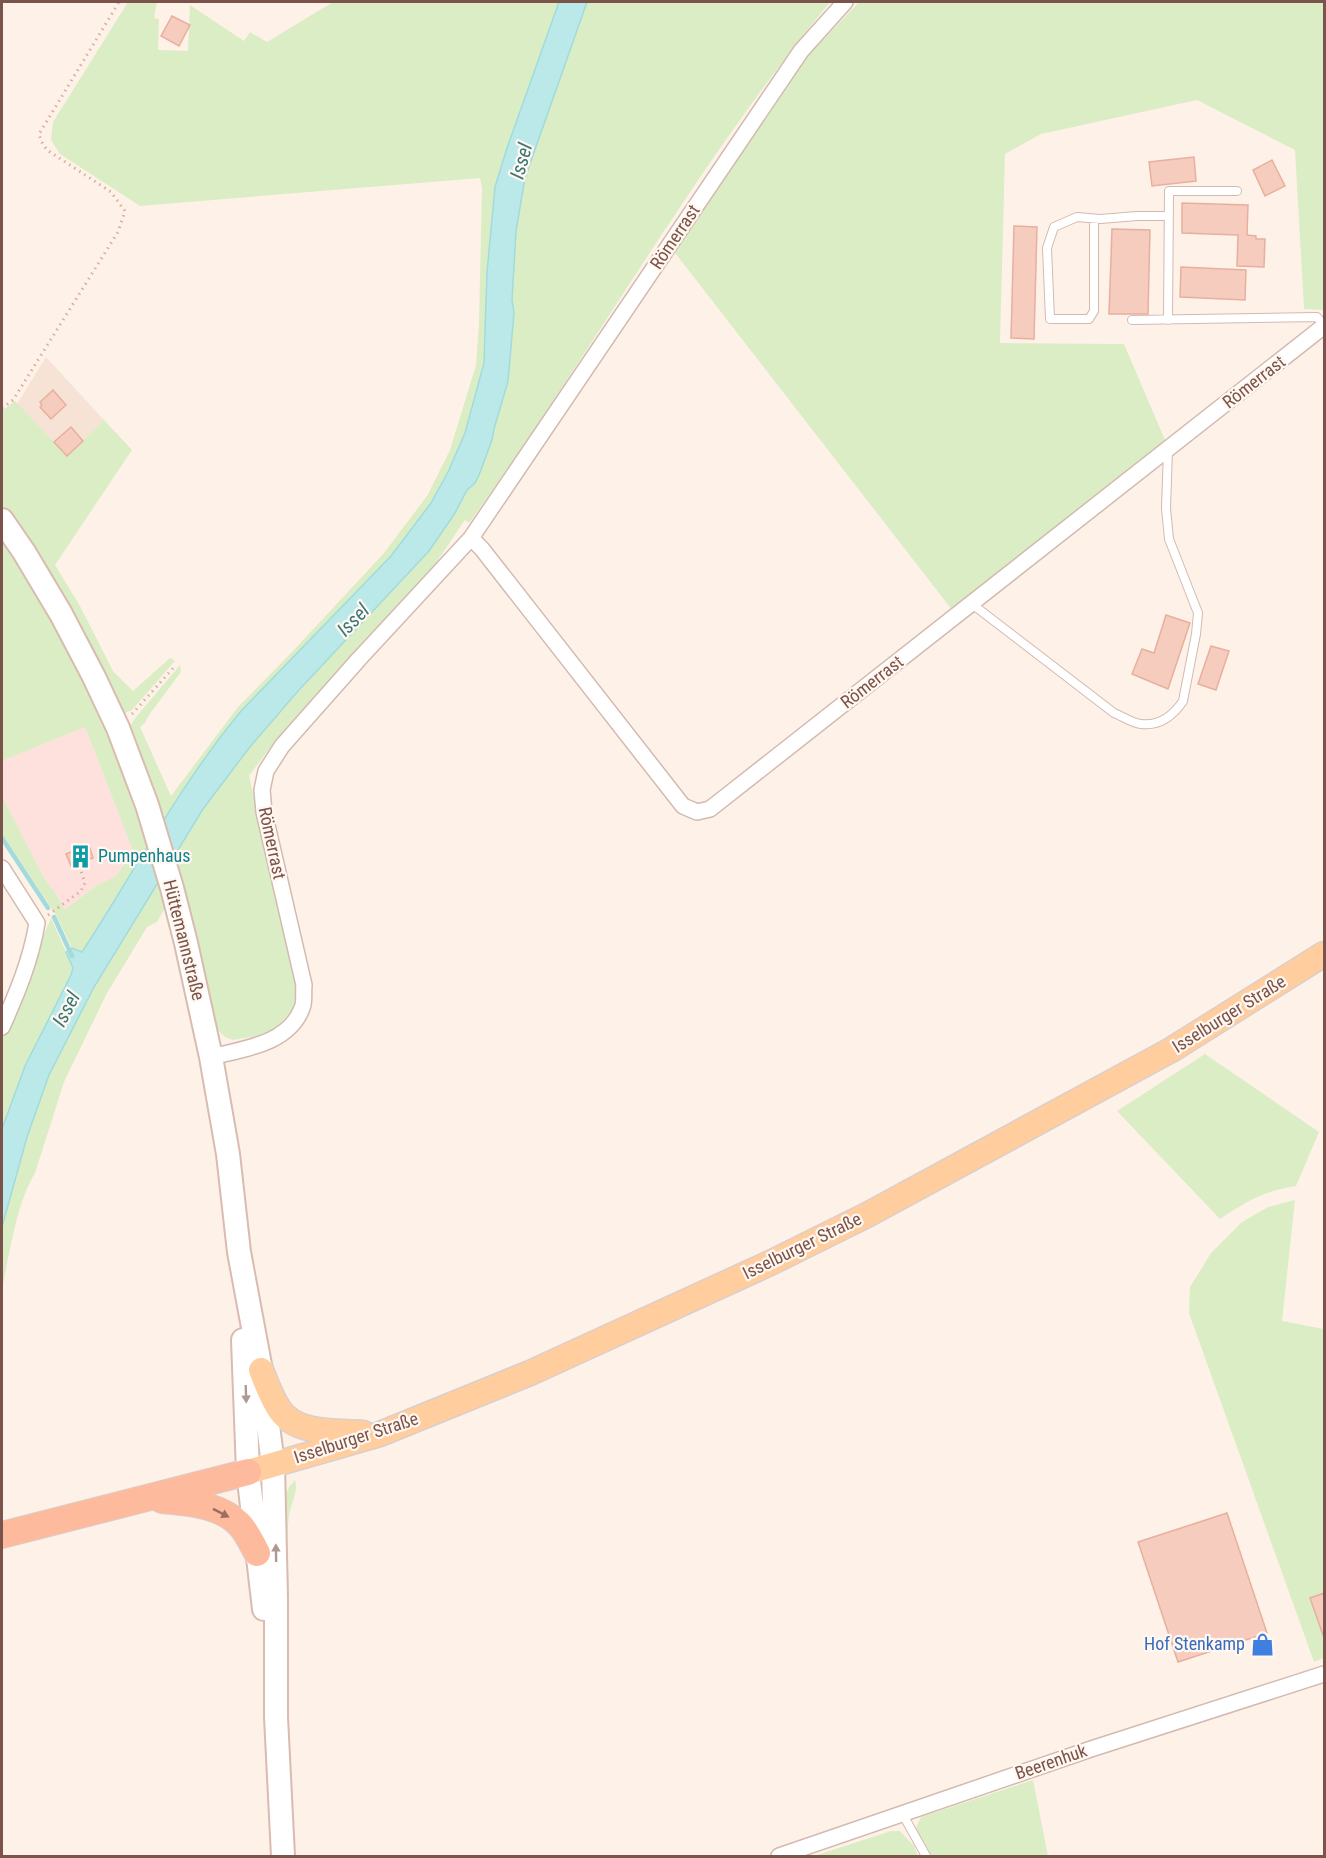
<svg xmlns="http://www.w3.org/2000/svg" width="1326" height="1858" font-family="'Roboto Condensed',sans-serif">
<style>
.residential{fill:#f6e3d6}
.commercial{fill:#fee1dc}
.green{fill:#dbedc5}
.water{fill:#bbe9e9;stroke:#a1dbdc;stroke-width:1.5}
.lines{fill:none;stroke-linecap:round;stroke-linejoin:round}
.stream{stroke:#a1dbdc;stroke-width:4.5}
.building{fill:#f5ccbe;stroke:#e8af9e;stroke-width:1.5}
.service-casing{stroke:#d3bab0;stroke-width:10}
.minor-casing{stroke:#d3bab0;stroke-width:18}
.secondary-casing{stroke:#d9bbaf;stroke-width:26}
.primary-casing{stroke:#dacfcc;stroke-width:27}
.trunk-casing{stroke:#dacfcc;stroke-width:28}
.path{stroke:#daafa1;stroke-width:3;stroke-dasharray:1.5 4.5;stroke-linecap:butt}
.service{stroke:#fff;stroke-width:8}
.minor{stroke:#fff;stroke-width:15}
.secondary{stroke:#fff;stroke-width:22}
.primary{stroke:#ffcd9e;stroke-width:24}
.trunk{stroke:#fdba9d;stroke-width:26}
.oneway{fill:#af9892}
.oneway2{fill:#9b6e5f}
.labels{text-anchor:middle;stroke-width:4.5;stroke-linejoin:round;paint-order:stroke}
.street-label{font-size:18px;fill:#7a544a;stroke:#fff7f0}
.culture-label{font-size:18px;fill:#0d838f;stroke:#fff7f0;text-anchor:start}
.shop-label{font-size:18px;fill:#366cbe;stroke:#fff7f0;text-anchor:end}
.water-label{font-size:20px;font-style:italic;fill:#397779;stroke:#fff7f0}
</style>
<rect width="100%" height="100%" fill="#fef2e8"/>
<path class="residential" d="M46,357L104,420L67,456L17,404Z"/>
<path class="commercial" d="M85,727L133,851L116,876L97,885L64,910L58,897L43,876L2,796V761Z"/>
<path class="green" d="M128,2H157L154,18L159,19L158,50L188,51L190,5L244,41L250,32L267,42L333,2H559L507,148L495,187L487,272L484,363L465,433L448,472L431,503L391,556L242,710L224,732L163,822L129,734L130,726L136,717L180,665L181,672L149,715L145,723L140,727L171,796L238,707L292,652L384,553L427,496L450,450L476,365L479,322L482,188L480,178L140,206L60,154L51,140L53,122Z
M587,2H830C695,165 593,352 469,523L465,520C450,541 437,564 420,583C364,648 299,706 249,776L296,978L297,993L292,1010L280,1024L263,1035L233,1040L225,1037L215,1027L174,856L203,809L249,748L345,639L429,551L455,513L467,490L475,483L492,440L514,313L512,300L516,231L525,178Z
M859,2H1324V310L1304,309L1295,150L1197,100L1041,134L1005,154L1000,343L1124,344L1165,440L953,611L672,249L803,61Z
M15,401L67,456L104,420L132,450L55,565L80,606L113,671L133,691L170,658L175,661L132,710L125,713L120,712L13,520L2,504V411Z
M2,536C33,584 63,635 88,687C109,728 124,771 140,814L139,821L147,848L108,912L82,952L72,948L56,915L2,834V796L43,876L58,897L64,910L97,885L116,876L133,851L85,727L2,761Z
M158,883L164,904H167L157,922L147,927L106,995L64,1082L35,1173C17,1202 9,1255 2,1290V1227L27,1137L49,1076L94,987Z
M51,918L73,968L71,975L25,1066L2,1129V1038L28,978L40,936L43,937Z
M1205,1054L1319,1132L1296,1186C1264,1191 1247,1201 1220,1219L1117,1111Z
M1295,1200L1282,1321L1324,1329V1658L1314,1662L1189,1313L1190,1287L1211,1253L1242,1222L1268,1207Z
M295,1480C299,1492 290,1504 289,1517C285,1543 289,1571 289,1598L285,1604L284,1498L289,1487Z
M1033,1780L1048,1856H930L915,1830L921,1817Z
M891,1831H900L914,1846L918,1856H814Z"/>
<path class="water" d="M559,2H587L525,178L516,231L512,300L514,313L508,381L494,429L492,440L479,475L475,483L467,490L455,513L429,551L299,690L249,748L203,809L94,987L49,1075L27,1137L2,1227V1129L25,1066L71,975L73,968L66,952L72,948L82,952C135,871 180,784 242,710L391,556L431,503L448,472L465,433L484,363L487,272L495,187L507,148Z"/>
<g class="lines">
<path class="stream" d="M2,838L48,908
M54,917L72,956"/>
</g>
<path class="building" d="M172,16L190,25L179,46L161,36Z
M1194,157L1196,181L1152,186L1149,162Z
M1272,160L1285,186L1265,196L1253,170Z
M1182,203L1248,205L1247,235L1256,236V239H1265L1264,267L1237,266L1238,235L1182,233Z
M1014,226L1037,227L1034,339L1011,338Z
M1112,229L1150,230L1148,314H1109Z
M1181,267L1246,270L1245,300L1180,297Z
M53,390L66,405L51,419L40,407L42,405L40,402Z
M71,427L83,441L67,456L54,442Z
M1166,615L1190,623L1168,689L1132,674L1142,649L1154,653Z
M1211,646L1229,651L1216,690L1198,684Z
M89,845L93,858L71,866L66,854Z
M1227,1513L1267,1633L1178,1662L1138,1542Z
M1324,1593V1635H1323L1310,1598Z"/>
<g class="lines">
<defs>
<path id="service" d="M1094,219V311L1089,319H1050L1047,248L1054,227L1077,217L1100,219L1137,216H1168
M1132,320L1317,317L1324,326
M1168,320L1169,191H1237
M972,604L1114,713C1122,716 1132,723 1141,724C1159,726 1173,716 1183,701L1196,634L1198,613L1169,539L1166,508L1168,450
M902,1813L926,1856"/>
<path id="minor" d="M471,538L482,549L683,806L697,812L710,809L1324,326
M2,868L37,923C31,960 17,993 2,1027
M211,1057C243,1049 289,1044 302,1008C305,1002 303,992 304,985L264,812L262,790L266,771L282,746L359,659L471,538L801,51L845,2
M779,1856L1091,1749L1324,1674"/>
<path id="secondary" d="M2,520L24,552L61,614L94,677L118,728L147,805L172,888L186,943L211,1057L228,1154L239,1252L261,1370L273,1465L276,1599V1717L283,1856
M243,1340L248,1472L264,1609"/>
<path id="primary" d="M261,1370C266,1383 271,1397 279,1409C296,1435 336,1431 363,1433
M248,1472L380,1434L530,1373L768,1264L867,1215L1171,1050L1324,954"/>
<path id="trunk" d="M162,1500C189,1503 219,1504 239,1524C247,1532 252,1544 257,1553
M2,1535L248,1472"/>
</defs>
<use href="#service" class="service-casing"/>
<use href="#minor" class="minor-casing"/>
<use href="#secondary" class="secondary-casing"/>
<use href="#primary" class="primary-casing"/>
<use href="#trunk" class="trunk-casing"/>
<path class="path" d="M2,408L13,400L118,232L125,211L111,192L47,150L41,141L39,134L119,2
M132,714L175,666
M48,915L81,891L85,883L80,868"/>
<use href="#service" class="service"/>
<use href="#minor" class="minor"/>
<use href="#secondary" class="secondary"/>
<use href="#primary" class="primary"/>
<use href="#trunk" class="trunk"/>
</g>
<defs><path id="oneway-solid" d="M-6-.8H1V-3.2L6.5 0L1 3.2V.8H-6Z" transform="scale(1.5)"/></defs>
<g class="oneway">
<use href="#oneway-solid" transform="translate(246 1394) rotate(88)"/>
<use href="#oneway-solid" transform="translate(276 1553) rotate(-91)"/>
</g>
<use class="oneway2" href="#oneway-solid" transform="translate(221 1513) rotate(27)"/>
<defs>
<symbol id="building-bare" viewBox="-9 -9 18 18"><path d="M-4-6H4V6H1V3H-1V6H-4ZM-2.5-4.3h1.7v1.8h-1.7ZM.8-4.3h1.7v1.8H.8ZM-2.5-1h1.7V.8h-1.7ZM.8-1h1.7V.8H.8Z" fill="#0f9aa8" stroke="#fff7f0" stroke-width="2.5" paint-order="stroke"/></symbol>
<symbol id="shop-bare" viewBox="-9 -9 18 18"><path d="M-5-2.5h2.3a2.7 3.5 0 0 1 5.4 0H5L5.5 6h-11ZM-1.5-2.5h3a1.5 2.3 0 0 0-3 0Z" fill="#3f7fe0" stroke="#fff7f0" stroke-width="2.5" paint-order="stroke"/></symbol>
</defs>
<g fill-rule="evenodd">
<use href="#building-bare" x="64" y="840" width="33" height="33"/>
<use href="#shop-bare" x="1246" y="1628" width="33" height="33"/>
</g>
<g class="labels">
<g class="street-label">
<text transform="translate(675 237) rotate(-56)" y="6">Römerrast</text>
<text transform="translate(1254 382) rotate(-38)" y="6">Römerrast</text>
<text transform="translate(872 682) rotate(-38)" y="6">Römerrast</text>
<text transform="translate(272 843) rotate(78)" y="6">Römerrast</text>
<text transform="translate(184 940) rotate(76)" y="6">Hüttemannstraße</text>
<text transform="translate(1229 1014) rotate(-32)" y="6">Isselburger Straße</text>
<text transform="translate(802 1246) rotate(-26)" y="6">Isselburger Straße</text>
<text transform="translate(356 1438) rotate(-18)" y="6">Isselburger Straße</text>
<text transform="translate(1051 1762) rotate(-19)" y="6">Beerenhuk</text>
</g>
<g class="culture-label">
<text x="98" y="862">Pumpenhaus</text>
</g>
<g class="shop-label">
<text x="1245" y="1650">Hof Stenkamp</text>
</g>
<g class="water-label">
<text transform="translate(521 161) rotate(-75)" y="7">Issel</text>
<text transform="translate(353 620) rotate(-46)" y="7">Issel</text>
<text transform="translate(66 1009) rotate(-62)" y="7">Issel</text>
</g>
</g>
<rect width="1326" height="1858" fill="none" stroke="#7a544a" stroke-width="6"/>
</svg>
